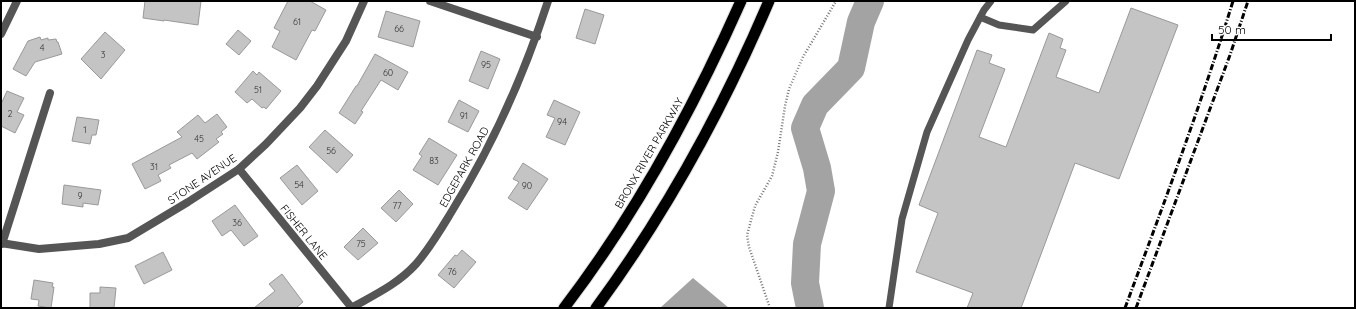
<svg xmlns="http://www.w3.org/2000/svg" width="1356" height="309" font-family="Quicksand,sans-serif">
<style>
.water{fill:#a3a3a3}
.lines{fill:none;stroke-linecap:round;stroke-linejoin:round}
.river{stroke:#a3a3a3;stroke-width:28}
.building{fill:#c4c4c4;stroke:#999}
.trunk-casing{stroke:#dbdbdb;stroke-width:13}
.path{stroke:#777;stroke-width:2.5;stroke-dasharray:1 2;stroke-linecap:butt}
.service{stroke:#555;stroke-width:7}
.minor{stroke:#555;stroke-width:8}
.tertiary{stroke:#555;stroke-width:8}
.trunk{stroke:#000;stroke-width:11}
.rail{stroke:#000;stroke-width:3;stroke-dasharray:6 2 1 2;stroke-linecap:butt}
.labels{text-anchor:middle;stroke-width:3.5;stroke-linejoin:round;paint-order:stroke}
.number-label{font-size:9px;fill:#313131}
.street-label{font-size:11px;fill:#000;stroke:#fff}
</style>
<rect width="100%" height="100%" fill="#fff"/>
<path class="water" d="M693,278L729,308H660Z"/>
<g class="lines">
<path class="river" d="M810,308L805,283L807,244L821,191L817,168L805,128L815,105L851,68L861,22L870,1"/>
</g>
<path class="building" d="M145,1H201L198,25L164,20V21L143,18Z
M288,1H310L326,10L315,31L312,30L296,60L272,47L280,31L274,28Z
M1131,8L1178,25L1119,179L1075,163L1021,308H967L973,293L916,272L938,213L919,205L977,50L992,55L989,63L1005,69L979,137L1006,147L1049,33L1063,39L1060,48L1066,50L1056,77L1099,93Z
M585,9L604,15L595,44L576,38Z
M386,11L420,21L413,47L378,37Z
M238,30L251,41L239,55L226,44Z
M105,32L125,50L101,79L81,59Z
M40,37L41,40L48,38V40L56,39L57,42H58L62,54L35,62L26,76L13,69L28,41Z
M481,51L500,59L488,89L469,81Z
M375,54L408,72L398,90L381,80L361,111L363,112L355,124L339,113L356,86H357Z
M253,71L257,75L259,72L281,91L266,109L264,107L262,108L252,99L247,103L235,92Z
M7,91L24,98L17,112L24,115L15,133L1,126V104Z
M459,100L479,111L468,132L448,122Z
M554,100L580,112L565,145L546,137L555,118L547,115Z
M217,114L227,127L221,132L223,134L216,139L219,142L197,159L192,153L169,165L171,168L158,175L161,181L145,189L132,164L182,137L177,132L198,115L205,123Z
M77,117L99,120L96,135H92L90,144L72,141Z
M325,130L353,155L337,173L309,147Z
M429,138L457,155L438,185L413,170L422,156L419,154Z
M523,163L548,179L527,210L508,198L519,182L513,179Z
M297,165L318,191L302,205L280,178Z
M64,185L101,190L98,205L83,203V207L62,204Z
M399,190L413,204L396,222L381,208Z
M235,205L258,236L244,246L231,230L222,236L212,221Z
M363,228L378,243L358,260L344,247Z
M462,250L476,262L454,288L438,275L455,255L457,256Z
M163,252L172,270L144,284L135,266Z
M282,274L303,302L296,308H254L275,291L269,284Z
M34,280L53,283L52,287H54L51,308L38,306L39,300L31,299Z
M100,287L116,288L114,308H90V293H100Z"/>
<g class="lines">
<defs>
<path id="trunk" d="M564,308C636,214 693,109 741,1
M596,308C666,213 723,109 769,1"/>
</defs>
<use href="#trunk" class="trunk-casing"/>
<path class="path" d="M770,308L749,247L747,235L755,206L772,176L778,152L785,106L789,89L803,57L836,1"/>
<path class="service" d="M980,17L999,25L1033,30L1066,1
M889,308L902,219L927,132L968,40L984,10L991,1"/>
<path class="minor" d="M430,1L537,37
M1,34L17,1
M1,243L39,249L99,244L128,238L188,202L239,169L266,144L300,108L317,86L346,41L364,1
M2,244L50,93
M351,308C374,295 398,284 416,264C430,248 441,229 452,211C493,145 524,75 548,1"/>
<path class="tertiary" d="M239,169L352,308"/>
<use href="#trunk" class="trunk"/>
<path class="rail" d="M1125,308C1163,206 1201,105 1233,1
M1136,308L1230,55L1248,1"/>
</g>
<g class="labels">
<g class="number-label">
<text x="297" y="25">61</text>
<text x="399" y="32">66</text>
<text x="42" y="51">4</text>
<text x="103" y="58">3</text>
<text x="486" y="68">95</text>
<text x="388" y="76">60</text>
<text x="258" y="93">51</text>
<text x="10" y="117">2</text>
<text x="464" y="119">91</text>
<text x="562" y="125">94</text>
<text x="85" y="133">1</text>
<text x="199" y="142">45</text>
<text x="331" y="154">56</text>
<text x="434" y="164">83</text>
<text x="154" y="170">31</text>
<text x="299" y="188">54</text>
<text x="527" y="189">90</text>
<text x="80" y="199">9</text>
<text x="397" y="209">77</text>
<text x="237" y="226">36</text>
<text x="361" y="247">75</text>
<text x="452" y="275">76</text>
</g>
<g class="street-label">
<text transform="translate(649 153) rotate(-60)" y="4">BRONX RIVER PARKWAY</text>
<text transform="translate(464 167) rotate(-61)" y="4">EDGEPARK ROAD</text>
<text transform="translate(202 179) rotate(-34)" y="4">STONE AVENUE</text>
<text transform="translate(304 232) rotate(51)" y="4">FISHER LANE</text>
</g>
</g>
<rect width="1356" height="309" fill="none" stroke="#000000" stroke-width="4"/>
<path d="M1212 34v6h119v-6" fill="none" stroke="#000000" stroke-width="2"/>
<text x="1218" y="34" font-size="12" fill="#000000" stroke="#ffffff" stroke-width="3" paint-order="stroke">50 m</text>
</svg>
